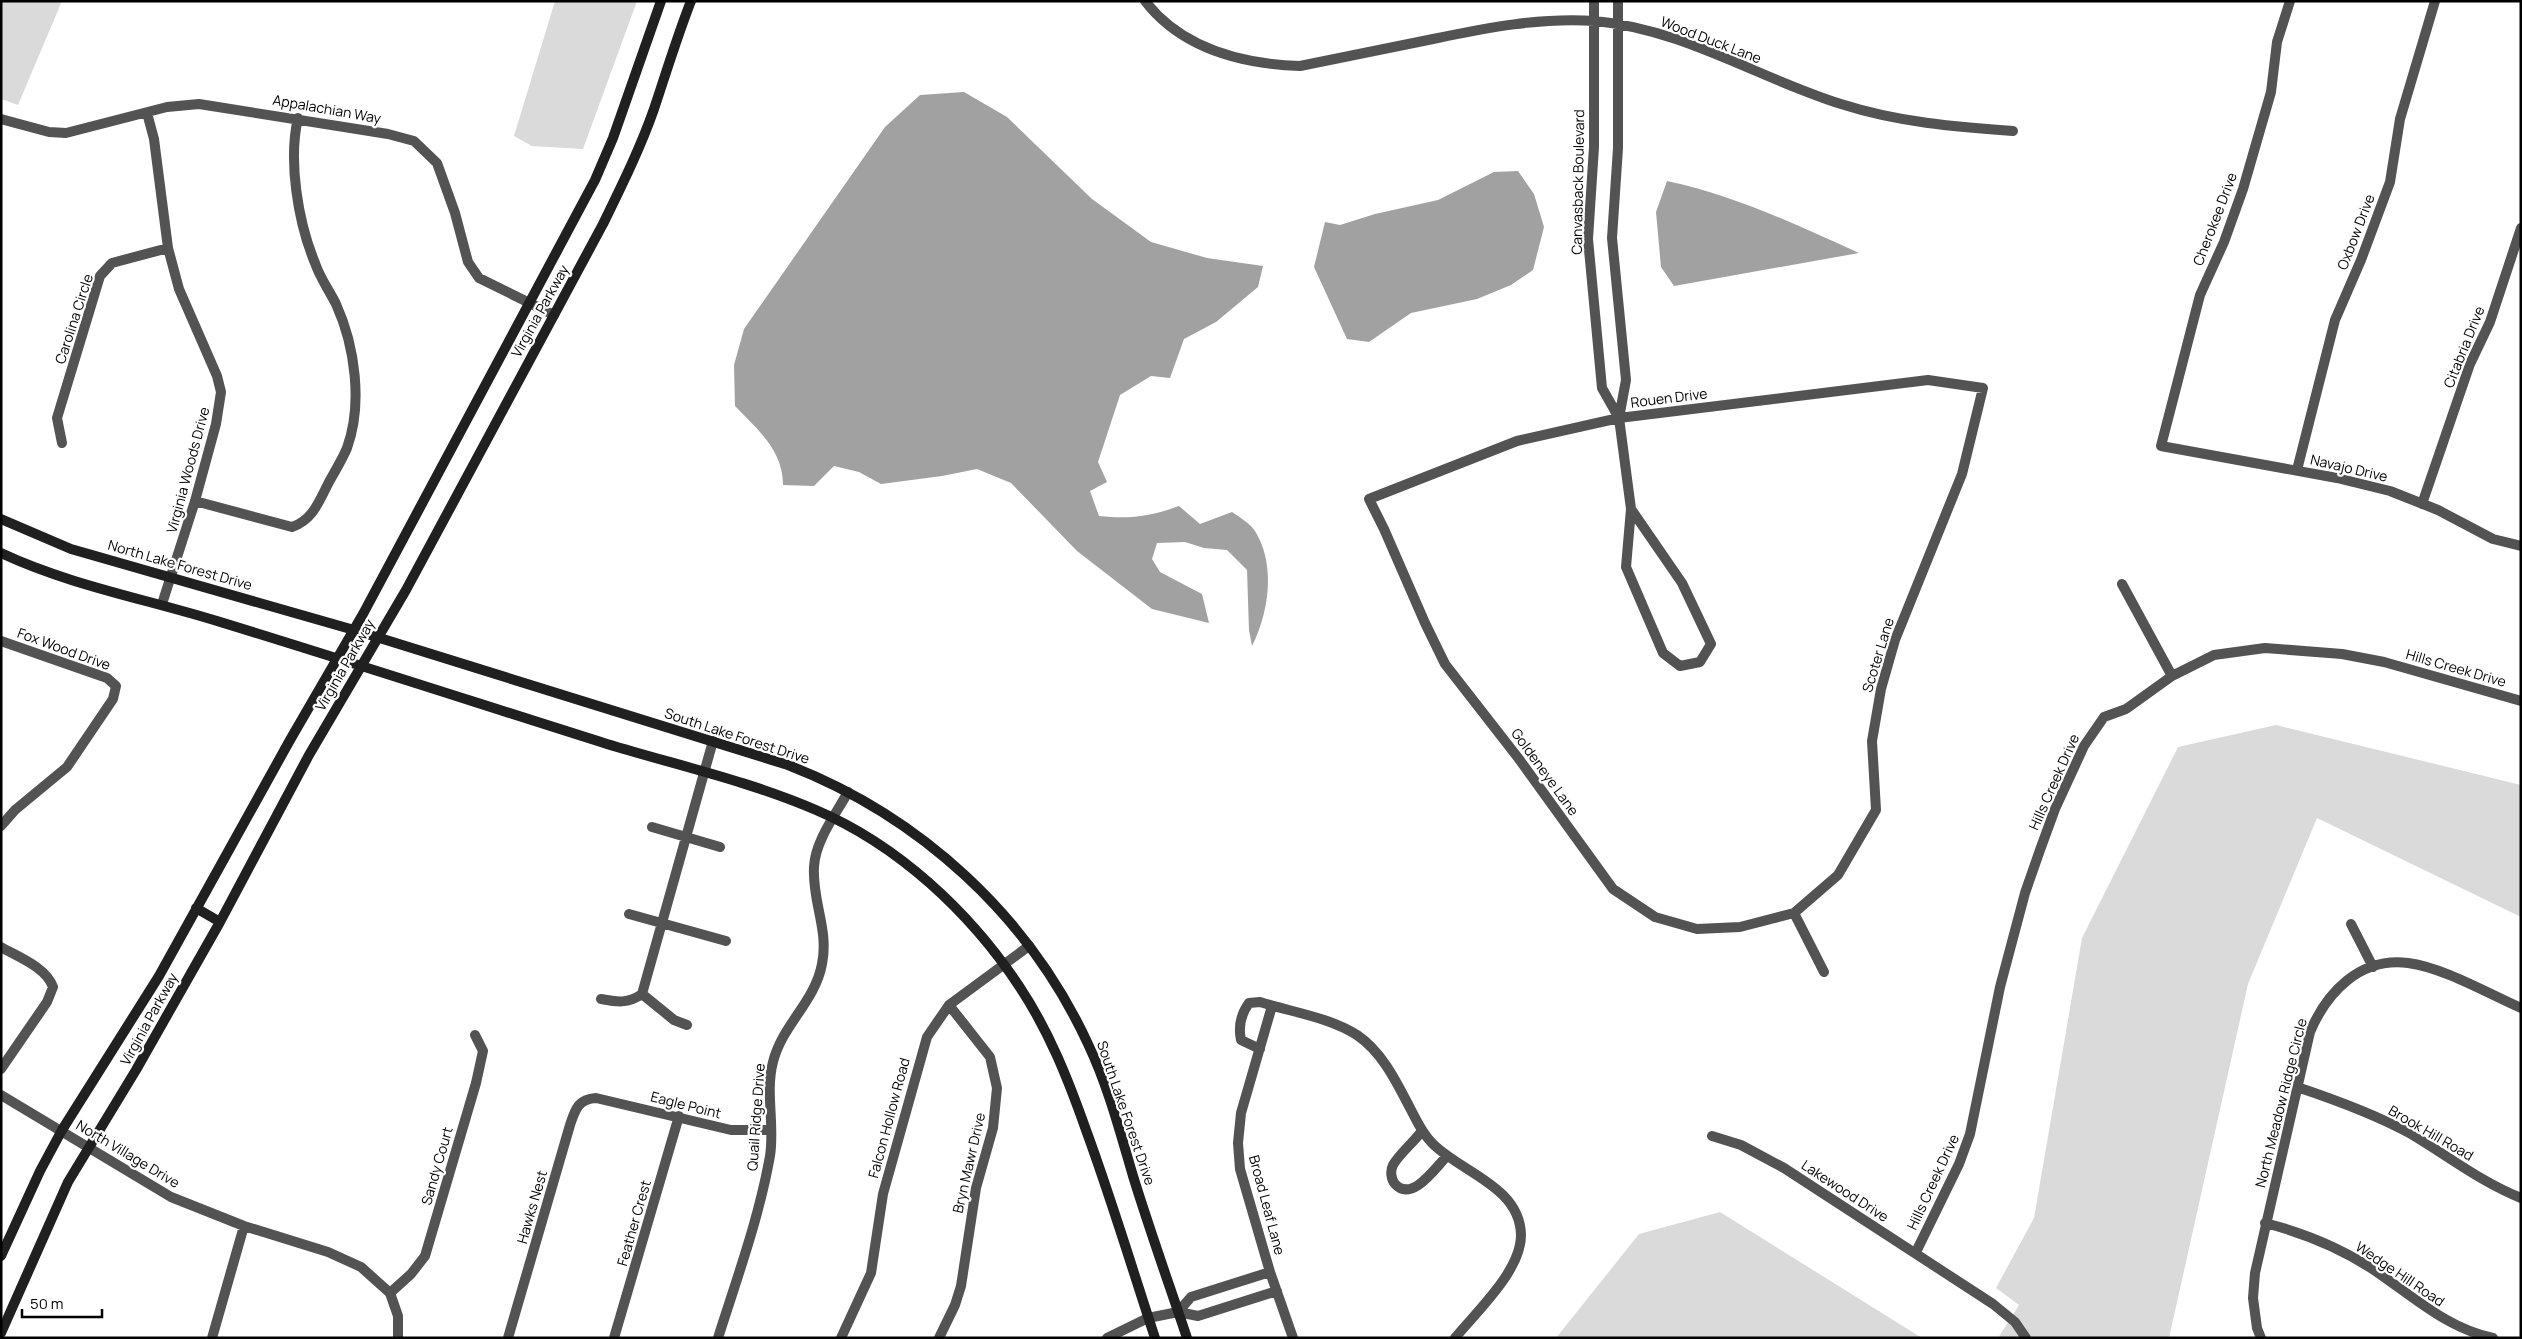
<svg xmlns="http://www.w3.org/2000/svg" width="2522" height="1339" font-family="Manrope,sans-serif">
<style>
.green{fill:#dadada}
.water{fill:#a1a1a1}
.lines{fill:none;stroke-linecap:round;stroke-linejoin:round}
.street{stroke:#535353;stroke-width:10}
.secondary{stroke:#202020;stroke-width:10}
.labels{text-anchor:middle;stroke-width:4.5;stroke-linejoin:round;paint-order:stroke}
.street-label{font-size:14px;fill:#000;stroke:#fff}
</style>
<rect width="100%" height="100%" fill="#fff"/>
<path class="green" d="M2,1H62L18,105L1,99Z
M555,1H637L583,149L532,146L514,136Z
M2276,725L2521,785V917L2317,818L2248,984L2169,1338H1998L2019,1305L1996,1288L2034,1218L2082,938L2178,747Z
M1720,1212L1922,1338H1556L1639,1234Z"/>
<path class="water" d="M964,92L1007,117L1092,199L1151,242L1207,258L1263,266L1258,287L1216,322L1184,339L1170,378L1151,376L1120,395L1098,462L1107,482L1090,491L1099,516C1130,519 1149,517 1179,506L1200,524L1232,512C1239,517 1251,524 1255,531C1276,565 1269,612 1252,646L1249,630L1247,570L1227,550L1204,548L1185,542L1157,543L1152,559L1160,572L1202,594L1209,623L1152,609L1077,551L1011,483L977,469L942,476L881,484L859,472L834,466L814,486L783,485C783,450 757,429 735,406L734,365L744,329L885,127L920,95Z
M1518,171L1534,194L1544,227L1533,270L1511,285L1477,299L1411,313L1369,342L1347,339L1314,267L1325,222L1340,225L1375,214L1438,200L1494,172Z
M1667,181C1734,195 1797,225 1859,253L1674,286L1661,267L1656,212Z"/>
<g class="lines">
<path class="street" d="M1145,1C1182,49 1242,64 1300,66C1344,57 1389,48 1433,39C1486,28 1541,17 1595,21C1683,29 1758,78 1841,104C1897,122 1955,127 2013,131
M1594,1V147L1588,239L1602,388L1619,418
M1618,1V148L1612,238L1626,380L1619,418L1631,509L1682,583L1711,644L1700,662L1680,666L1663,653L1626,567L1631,509
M2290,1L2277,42L2271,92L2243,189L2224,242L2200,295L2161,446L2337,478L2390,491L2438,510L2493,539L2521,546
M147,113L154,139L168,248L179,289L217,376L221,392L216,424L195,501L162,604
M1,119L49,132L66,133L167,107L199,104L388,134L414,141L437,163L455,213L468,262L479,278L554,315
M1928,380L1983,388L1962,474L1895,640L1881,689L1872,741L1876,810L1838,875L1794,913L1740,927L1697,929L1655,917L1613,889L1519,759L1445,664L1425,623L1384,529L1369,499L1517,441L1619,418Z
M62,443L57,418L100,276L112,263L168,248
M2297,470L2335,320L2361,260L2390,182L2400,119L2435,1
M195,501L292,527C313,520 319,501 329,482C335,471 342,460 347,448C363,404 355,346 336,304C329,290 320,278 315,263C298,222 288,161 298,118
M2422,504L2470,364L2490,322L2521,228
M2122,584L2172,676
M1,641L107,678L116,686L113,699L67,767L15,810L1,826
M652,827L720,847
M1794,913L1824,972
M629,914L726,941
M2351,924L2373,967
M1,947C18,957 46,967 53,987L47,1002L1,1069
M601,999C617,1002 628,1004 642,994
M1272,1006L1241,1113L1238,1143L1240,1169L1270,1272L1293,1338
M687,1025L674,1020L642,994L713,741
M1260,1049L1241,1040C1238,1026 1241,1014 1249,1003L1260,1002C1291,1012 1329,1017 1357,1035C1382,1052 1396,1081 1410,1108C1417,1121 1421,1132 1432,1143C1460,1172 1520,1186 1521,1235C1521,1271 1477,1311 1455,1338
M2297,1087C2336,1100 2375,1114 2411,1134C2448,1156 2481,1182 2521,1198
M1,1095L171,1197L244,1226L328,1252L361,1267L390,1293L398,1316V1338
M1421,1132C1413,1143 1400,1153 1393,1165C1390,1171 1391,1179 1395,1184C1412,1203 1436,1167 1447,1156
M1712,1136L1741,1145L1784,1168L1993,1304L2015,1322L2026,1338
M2265,1223C2304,1233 2343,1249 2377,1272C2415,1298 2447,1328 2493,1338
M1916,1252L1959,1164L1970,1134L2000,987L2025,893L2040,850L2055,809L2084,746L2104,717L2126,709L2172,676L2214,655L2265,648L2342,654L2384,662L2521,701
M390,1293L411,1274L425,1256L476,1083L483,1051L475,1035
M1178,1312L1191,1297L1270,1272
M212,1338L244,1226
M508,1338L570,1125C575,1110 578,1099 596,1098L731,1130H771
M614,1338L679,1116
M718,1338C737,1278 759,1218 770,1156C775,1125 765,1092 773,1062C782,1025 815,1002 822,964C829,929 812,902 814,867C815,841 836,814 848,792
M841,1338L871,1273L883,1194L927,1037L949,1005L1029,946
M939,1338L955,1305L961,1286L976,1188L993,1128L997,1088L990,1057L949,1005
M1107,1338L1148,1318L1178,1312L1198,1316L1277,1291
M2261,1338L2257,1328L2253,1298L2255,1273L2310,1032C2327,992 2360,957 2408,963C2442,967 2489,994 2521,1008"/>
<path class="secondary" d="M1,519L71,549L354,630L788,765C920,816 1029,916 1088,1044C1108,1086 1120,1132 1133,1176C1150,1231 1169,1284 1187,1338
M1,553C69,585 146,599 217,621C348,661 477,703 607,744C676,765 749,781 816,810C898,845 970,912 1019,986C1049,1031 1068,1079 1086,1130C1111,1198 1132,1268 1155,1338
M196,908L220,922
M1,1256L40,1171L62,1130L159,976L290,740L363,614L595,180L613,138L661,1
M1,1333L68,1182L136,1070L220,922L309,755L406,590L603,224C621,187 640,149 654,109C666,73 677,37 691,1"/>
</g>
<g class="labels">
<g class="street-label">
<text transform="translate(1711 40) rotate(21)" y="5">Wood Duck Lane</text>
<text transform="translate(327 109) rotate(10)" y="5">Appalachian Way</text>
<text transform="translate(1578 182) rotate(-89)" y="5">Canvasback Boulevard</text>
<text transform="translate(2215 219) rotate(-69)" y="5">Cherokee Drive</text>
<text transform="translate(2356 232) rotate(-69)" y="5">Oxbow Drive</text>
<text transform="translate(540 311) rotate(-61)" y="5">Virginia Parkway</text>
<text transform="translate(74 319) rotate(-72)" y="5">Carolina Circle</text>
<text transform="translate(2464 347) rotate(-68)" y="5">Citabria Drive</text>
<text transform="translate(1669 398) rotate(-7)" y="5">Rouen Drive</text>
<text transform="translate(2349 468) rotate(13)" y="5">Navajo Drive</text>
<text transform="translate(188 470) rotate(-75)" y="5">Virginia Woods Drive</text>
<text transform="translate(180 565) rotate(16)" y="5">North Lake Forest Drive</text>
<text transform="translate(64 649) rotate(20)" y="5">Fox Wood Drive</text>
<text transform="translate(1878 655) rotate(-73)" y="5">Scoter Lane</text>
<text transform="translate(345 665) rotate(-60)" y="5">Virginia Parkway</text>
<text transform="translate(2456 668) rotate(16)" y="5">Hills Creek Drive</text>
<text transform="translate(737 736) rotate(18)" y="5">South Lake Forest Drive</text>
<text transform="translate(1545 772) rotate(54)" y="5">Goldeneye Lane</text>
<text transform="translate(2054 782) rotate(-66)" y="5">Hills Creek Drive</text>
<text transform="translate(149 1019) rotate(-61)" y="5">Virginia Parkway</text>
<text transform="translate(2281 1103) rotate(-76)" y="5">North Meadow Ridge Circle</text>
<text transform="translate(686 1105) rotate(14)" y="5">Eagle Point</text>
<text transform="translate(1126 1113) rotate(71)" y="5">South Lake Forest Drive</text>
<text transform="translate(756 1117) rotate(-86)" y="5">Quail Ridge Drive</text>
<text transform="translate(889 1118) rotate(-75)" y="5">Falcon Hollow Road</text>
<text transform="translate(2431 1133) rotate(30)" y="5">Brook Hill Road</text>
<text transform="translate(128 1154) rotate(31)" y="5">North Village Drive</text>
<text transform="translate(969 1163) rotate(-77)" y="5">Bryn Mawr Drive</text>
<text transform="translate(437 1166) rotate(-74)" y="5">Sandy Court</text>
<text transform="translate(1933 1182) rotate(-65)" y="5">Hills Creek Drive</text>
<text transform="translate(1845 1191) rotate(33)" y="5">Lakewood Drive</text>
<text transform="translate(1267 1205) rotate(75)" y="5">Broad Leaf Lane</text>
<text transform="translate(532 1207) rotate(-74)" y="5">Hawks Nest</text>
<text transform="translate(634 1223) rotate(-74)" y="5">Feather Crest</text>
<text transform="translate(2400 1274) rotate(34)" y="5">Wedge Hill Road</text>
</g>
</g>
<rect width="2522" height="1339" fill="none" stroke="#000000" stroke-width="5"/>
<path d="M22 1309v8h80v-8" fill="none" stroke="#000000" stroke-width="2.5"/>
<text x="30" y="1309" font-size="15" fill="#000000" stroke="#ffffff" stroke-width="4" paint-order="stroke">50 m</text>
</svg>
